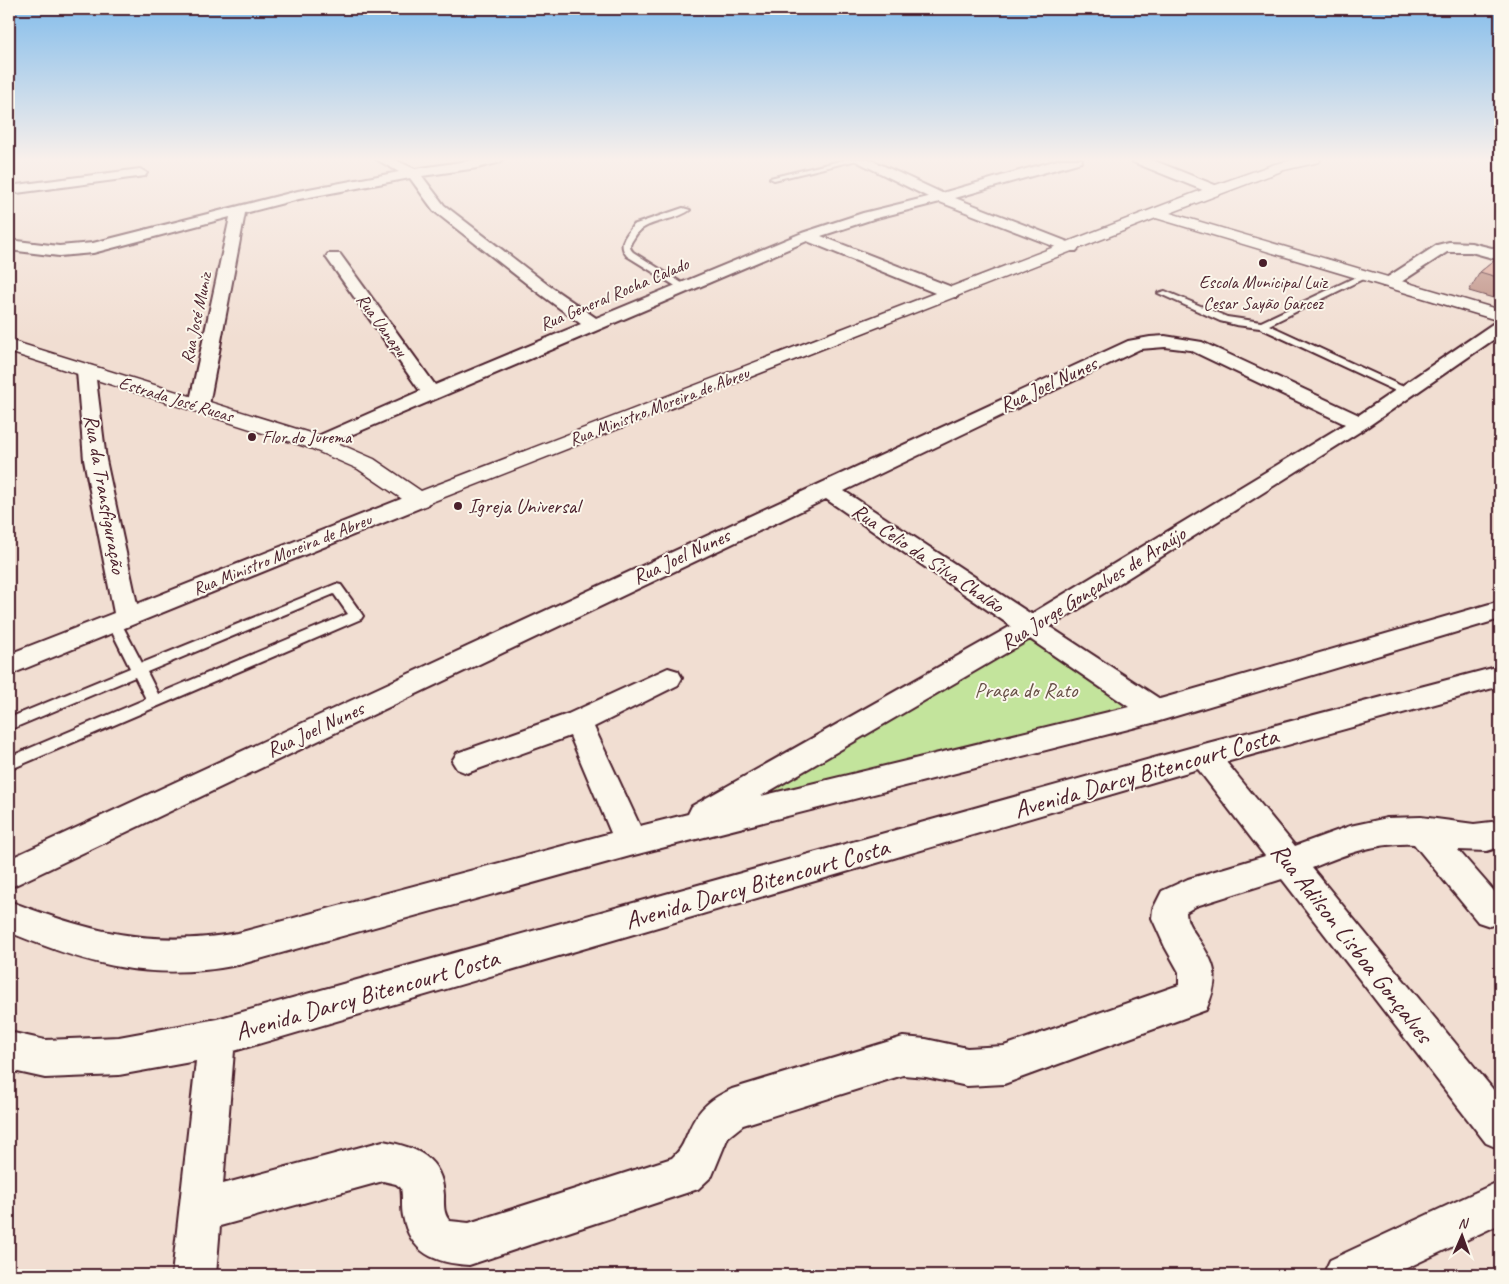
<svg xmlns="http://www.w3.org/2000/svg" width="1509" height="1284" viewBox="0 0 1509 1284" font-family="Caveat,sans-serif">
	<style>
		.green { fill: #c3e49c; stroke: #868264 }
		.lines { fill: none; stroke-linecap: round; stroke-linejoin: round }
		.lane-casing { stroke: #4a1f2b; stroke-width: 4 }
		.street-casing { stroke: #4a1f2b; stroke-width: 4 }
		.secondary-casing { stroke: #4a1f2b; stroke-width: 3 }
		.lane { fill: #fbf7ec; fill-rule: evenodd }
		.street { fill: #fbf7ec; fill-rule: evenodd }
		.secondary { fill: #fbf7ec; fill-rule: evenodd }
		.wall { fill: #bb8b7f; stroke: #4a1f2b }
		.building { fill: #daa294; stroke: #4a1f2b }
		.poi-dot { fill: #4a1f2b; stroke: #fbf7ec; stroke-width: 2 }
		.labels { text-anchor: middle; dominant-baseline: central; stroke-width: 4; stroke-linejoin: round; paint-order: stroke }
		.far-poi-label { font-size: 18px; fill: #4a1f2b; stroke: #fbf7ec }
		.far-street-label { font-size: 18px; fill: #4a1f2b; stroke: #fbf7ec }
		.street-label { font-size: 21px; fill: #4a1f2b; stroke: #fbf7ec }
		.poi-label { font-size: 21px; fill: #4a1f2b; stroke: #fbf7ec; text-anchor: start }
		.park-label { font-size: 21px; fill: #685047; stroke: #fbf7ec }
		.near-street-label { font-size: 25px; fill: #4a1f2b; stroke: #fbf7ec }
	</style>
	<rect width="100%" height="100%" fill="#f1ded2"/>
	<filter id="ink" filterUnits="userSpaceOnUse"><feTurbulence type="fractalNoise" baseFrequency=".02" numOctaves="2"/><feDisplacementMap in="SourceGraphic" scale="10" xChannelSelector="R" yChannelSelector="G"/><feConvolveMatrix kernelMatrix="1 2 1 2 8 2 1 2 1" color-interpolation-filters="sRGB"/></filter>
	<g filter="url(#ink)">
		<path class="green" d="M1028,635l118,73 -442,112z"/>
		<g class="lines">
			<defs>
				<path id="lane" d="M848,159h13l-87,21 -4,-2z
					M683,208l7,2c-17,13 -45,8 -56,28 -4,6 -6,9 -1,14l52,33 1,2 -4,3 -55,-34c-10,-13 -1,-19 6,-31z
					M1362,274l7,2 -100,49 141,65v4h-8l-142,-66 -24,-3 -16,-4 -62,-28 7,-2 62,26 34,5z
					M336,584l5,1 20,28 2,3 -2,3 -352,151v-13l137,-58 -11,-22 -126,53v-12l121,-50 -23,-46 2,-3h10l23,44zM334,594l14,20 -190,80 -11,-22z"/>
				<path id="street" d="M376,159h17l22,10 65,-10h22l-1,3 -24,6 -55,8 22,29 104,80 48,33 206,-85 61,-20 65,-16 -76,-38h17l73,34 119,-34h21l-1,3 -126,36 121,47 3,3 -3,3h-10l-126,-49 -67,17 -52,17 136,53 2,4 -2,4h-12l-138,-56 -489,208 -7,-2 -3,-4 3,-4 109,-48 -94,-134 2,-3h12l95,131 146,-61 -45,-33 -102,-80 -24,-33 -111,21 -54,14 -36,192 -3,4 -7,2 -7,-2 -3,-4 41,-188 -137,36 -34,3 -50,-6v-10l50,6 34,-3 205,-52 101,-19z
					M1132,159h18l70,28 2,3 -2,3h-10l-77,-31z
					M140,169l7,4 -2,3 -136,18v-8z
					M1449,242l22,1 29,7v10l-29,-8h-24l-52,34h-12l-2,-3 2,-3 54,-35z
					M1500,322v13l-133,92 -317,200 110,72 340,-98v18l-344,103 -526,134 -392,109c-87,17 -149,0 -229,-33v-31c82,31 140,47 229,32l373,-100 -41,-97 -103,37 -10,-4 -5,-8 5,-8 111,-39 100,-46 10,3 4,7 -4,7 -84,42 46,99 48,-12 4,-8 319,-180 -185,-127 -817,389v-29l1119,-518 22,-4 15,-1 37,6 157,73 135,-92zM1165,347l25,3 155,74 -314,190 -187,-123 296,-142zM1030,639l99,68 -368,89z
					M86,365l7,2 2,4 11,89 31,144 274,-109 8,-2 8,2 3,5 -3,5 -418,170v-21l105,-41 -30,-153 -7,-89 2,-4z
					M1500,666v20l-274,76 69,84 55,-20 37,-8 34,-1 53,7 26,-3v26l-13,4 -29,-1 42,48v24l-10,4 -12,-4 -64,-78c-36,-2 -69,10 -102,24l188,230v51l-14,-6 -204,-264 -86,27 -10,6c0,10 6,17 11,25 20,30 23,40 9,73l-202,74 -37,2 -41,-9 -23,-2 -160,50 -15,12 -16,39 -14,13 -229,76c-34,-2 -59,-12 -66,-49 -2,-9 0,-19 -2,-28l-5,-4 -13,-3 -163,45 -4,49h-44l24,-214 -77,14 -74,3 -36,-8v-38l36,8 74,-3 98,-18 987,-275zM1198,769l67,87 -77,23 -26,12 -9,18 -1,9 13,29 14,25v13l-175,61 -37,2 -41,-9 -23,-2 -171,52c-20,9 -33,19 -42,39 -6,13 -7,20 -18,30l-203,65 -19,-2c-7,-7 -6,-16 -6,-26 -2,-38 -28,-48 -61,-54l-160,43 11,-133z
					M1500,1181v43l-108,51h-69l7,-15z"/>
				<path id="secondary" d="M1296,159h25l-2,3 -35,8 -114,43 330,97v11l-344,-103 -737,289 -8,-2 -53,-36 -48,-21 -301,-96v-12l317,98 48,21 47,32 789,-304 65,-23z"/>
			</defs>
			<use href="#lane" class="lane-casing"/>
			<use href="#street" class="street-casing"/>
			<use href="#secondary" class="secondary-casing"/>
			<use href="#lane" class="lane"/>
			<use href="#street" class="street"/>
			<use href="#secondary" class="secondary"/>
		</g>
		<path class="wall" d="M1500,256v44l-31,-9 11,-19z"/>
		<path class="building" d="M1500,256v22l-20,-6z"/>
	</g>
	<linearGradient id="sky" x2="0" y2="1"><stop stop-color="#84bdeb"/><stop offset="0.47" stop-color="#f9f0eb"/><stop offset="1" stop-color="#f9f0eb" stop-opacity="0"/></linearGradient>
	<rect width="1509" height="339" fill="url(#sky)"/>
	<g class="poi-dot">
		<circle cx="1263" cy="263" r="5"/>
		<circle cx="252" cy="437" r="5"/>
		<circle cx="458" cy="506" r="5"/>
	</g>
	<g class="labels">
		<g class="far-poi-label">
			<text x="1263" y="282">Escola Municipal Luiz<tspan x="1263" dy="21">Cesar Sayão Garcez</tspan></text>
			<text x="262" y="437" text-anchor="start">Flor do Jurema</text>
		</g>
		<g class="far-street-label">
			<text transform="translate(614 294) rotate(-23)">Rua General Rocha Calado</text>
			<text transform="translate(196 318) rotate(-78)">Rua José Muniz</text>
			<text transform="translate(382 325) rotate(54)">Rua Uanapu</text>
			<text transform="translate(176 399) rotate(17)">Estrada José Rucas</text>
			<text transform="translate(659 406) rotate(-21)">Rua Ministro Moreira de Abreu</text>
			<text transform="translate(282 554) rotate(-22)">Rua Ministro Moreira de Abreu</text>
		</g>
		<g class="street-label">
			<text transform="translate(1048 384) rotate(-25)">Rua Joel Nunes</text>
			<text transform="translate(105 494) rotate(80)">Rua da Transfiguração</text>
			<text transform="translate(681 556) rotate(-25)">Rua Joel Nunes</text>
			<text transform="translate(928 558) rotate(34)">Rua Celio da Silva Chalão</text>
			<text transform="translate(1093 588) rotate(-32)">Rua Jorge Gonçalves de Araújo</text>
			<text transform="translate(315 729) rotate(-25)">Rua Joel Nunes</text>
		</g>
		<g class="poi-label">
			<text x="468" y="506">Igreja Universal</text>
		</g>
		<g class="park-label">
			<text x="1026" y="690">Praça do Rato</text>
		</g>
		<g class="near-street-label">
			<text transform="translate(1146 773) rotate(-16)">Avenida Darcy Bitencourt Costa</text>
			<text transform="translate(757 884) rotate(-16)">Avenida Darcy Bitencourt Costa</text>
			<text transform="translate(1352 943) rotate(52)">Rua Adilson Lisboa Gonçalves</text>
			<text transform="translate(367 995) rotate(-16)">Avenida Darcy Bitencourt Costa</text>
		</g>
	</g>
	<rect width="1509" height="1284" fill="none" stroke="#fbf7ec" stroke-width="30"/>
	<rect x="15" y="15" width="1479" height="1254" fill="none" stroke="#4a1f2b" stroke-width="2" filter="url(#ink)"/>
	<g transform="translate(1462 1236) rotate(2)" stroke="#fbf7ec" stroke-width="4" paint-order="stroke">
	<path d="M0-4L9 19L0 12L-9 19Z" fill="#4a1f2b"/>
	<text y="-8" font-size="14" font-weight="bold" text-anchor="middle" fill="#4a1f2b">N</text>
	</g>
</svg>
